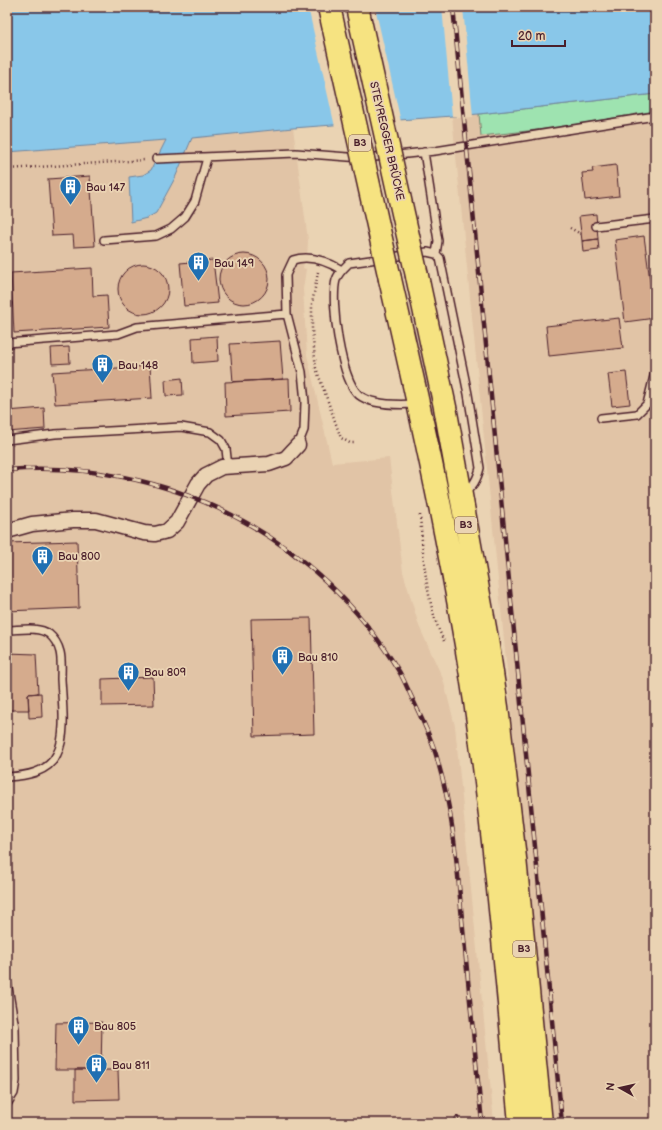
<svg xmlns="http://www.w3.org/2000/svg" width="662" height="1130" viewBox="0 0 662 1130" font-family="'Balsamiq Sans',sans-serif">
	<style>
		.built { fill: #e1c4a6 }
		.green { fill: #9ee3b0; stroke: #74816e }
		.water { fill: #89c7e9; stroke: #70849d }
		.pier { fill: #ead3b3 }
		.building { fill: #d5ab8d; stroke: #4a1f2b }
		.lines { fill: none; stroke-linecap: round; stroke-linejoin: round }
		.service-casing { stroke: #4a1f2b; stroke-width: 10 }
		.minor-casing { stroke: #4a1f2b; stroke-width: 17 }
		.primary-casing { stroke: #4a1f2b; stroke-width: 25 }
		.path { stroke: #4a1f2b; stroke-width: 2.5; stroke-dasharray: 1 3; stroke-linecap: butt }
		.service { stroke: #ead3b3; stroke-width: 7 }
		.minor { stroke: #ead3b3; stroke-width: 14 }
		.primary { stroke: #f6e381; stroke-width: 22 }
		.rail-casing { stroke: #4a1f2b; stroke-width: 4.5 }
		.rail { stroke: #ead3b3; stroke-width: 3; stroke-dasharray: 9; stroke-linecap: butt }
		.primary-bridge-casing { stroke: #4a1f2b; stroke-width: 25; stroke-linecap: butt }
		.primary-bridge { stroke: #f6e381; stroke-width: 22 }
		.labels { text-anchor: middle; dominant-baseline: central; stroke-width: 3.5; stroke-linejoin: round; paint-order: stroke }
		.shield { fill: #ead3b3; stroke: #7a5554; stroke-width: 1 }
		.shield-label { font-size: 10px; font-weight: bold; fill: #4a1f2b }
		.street-label { font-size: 11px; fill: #4a1f2b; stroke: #ead3b3 }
		.poi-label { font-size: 11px; fill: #4a1f2b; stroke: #ead3b3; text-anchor: start }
	</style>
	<rect width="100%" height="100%" fill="#ead3b3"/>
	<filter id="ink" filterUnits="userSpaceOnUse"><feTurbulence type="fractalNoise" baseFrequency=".025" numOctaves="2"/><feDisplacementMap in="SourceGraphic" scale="8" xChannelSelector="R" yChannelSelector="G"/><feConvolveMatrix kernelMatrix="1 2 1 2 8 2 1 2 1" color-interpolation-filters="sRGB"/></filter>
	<g filter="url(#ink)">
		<path class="built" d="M655,111v1012h-103l-100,-1007 27,-2 3,22 73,-8z
			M293,128l15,112 -1,21h-3l-1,7 3,1 -3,20 4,66 25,108 57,-5 14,114 16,54 24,53 12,47 39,397h-487v-971l159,-12z"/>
		<path class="green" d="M655,94v17l-100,17 -74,8 -2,-22z"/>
		<path class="water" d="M7,7h648v87l-176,20 -186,14 -101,10 -17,40 -19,35 -9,5 -16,4 -2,-45 14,-2 8,-5 15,-30 -159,12z"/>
		<path class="pier" d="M308,7h67l26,115 -66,5z
			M442,7h21l10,110 -16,1v-2h-5z"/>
		<path class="building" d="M616,165l3,31 -34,4 -3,-27 11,-1 -1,-4z
			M90,176l5,70 -21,1 -1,-12 -21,1 -4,-57z
			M596,214l2,25 -16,2 -3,-25z
			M644,236l11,82 -30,4 -10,-82z
			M598,239l1,11 -16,2 -1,-11z
			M219 279a25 25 0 1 1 50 0a25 25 0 1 1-50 0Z
			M213,260l5,43 -34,3 -4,-43z
			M118 289a25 25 0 1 1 50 0a25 25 0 1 1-50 0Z
			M92,268l1,28 14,-1 2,32 -95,6 -3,-60z
			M7,294l4,13 -4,14z
			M619,318l4,30 -74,8 -3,-30z
			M217,336l1,25 -25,2 -1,-25z
			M280,341l3,38 -50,3 -3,-38z
			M69,347l1,16 -18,1 -1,-16z
			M150,366l2,32 -97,6 -3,-32z
			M626,372l4,32 -18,2 -4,-32z
			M182,378l1,17 -17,1 -1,-16z
			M289,379l1,33 -64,4 -1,-34z
			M44,408l1,21 -38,3v-21z
			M77,541l2,67 -72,3v-68z
			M311,618l3,116 -60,2 -3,-117z
			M7,653l29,1 2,39 -10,1 1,16h-22z
			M153,677l1,28 -52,1v-27z
			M41,693l1,24 -13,1 -1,-24z
			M102,1022l-1,48h-46l1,-47z
			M75,1070h43l1,29 -44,1z"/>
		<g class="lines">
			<defs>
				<path id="service" d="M424,152l14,89 -2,13
					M156,159l140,-6 65,5 27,-2 47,-5 220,-35
					M596,226l59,-7
					M104,240l52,-4 15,-7 14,-12 10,-16 12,-43
					M287,314l15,58 3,30 -1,28 -6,15
					M7,343l111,-9 19,-7 150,-13 -1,-39 7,-15c17,-6 34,1 49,10
					M416,404c-16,1 -43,2 -57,-9 -18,-14 -29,-93 -23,-115 2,-7 8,-12 13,-17l78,-11 9,2 4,4 28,136 12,74c-3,12 -7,19 -17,25
					M601,418l36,-4 10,-10 8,-32
					M7,440l48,-6 126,-7 29,5 11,8 5,9 2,18
					M7,630c13,0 31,-4 42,4 6,5 9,10 11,18 2,8 1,19 1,27 1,22 6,56 -4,75 -9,19 -32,22 -50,23
					M7,967v14l8,47 1,53 -2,12 -7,11"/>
				<path id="minor" d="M7,531l25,-7 41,-4h23l48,13 11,1 12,-3 10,-9 21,-38 8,-9 16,-8 47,-3 17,-6 12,-13"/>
				<path id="primary" d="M417,276l28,131 42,232 10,68 18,151 26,265
					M390,279c28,122 55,243 76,366 27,158 39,319 54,478"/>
			</defs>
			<use href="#service" class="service-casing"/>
			<use href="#minor" class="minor-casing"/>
			<use href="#primary" class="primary-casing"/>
			<path class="path" d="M7,169l138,-9
				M570,228l11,6
				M318,272l-6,32v26l4,38 25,70 9,5h6
				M420,515c3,40 6,91 24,126"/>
			<use href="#service" class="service"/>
			<use href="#minor" class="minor"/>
			<use href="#primary" class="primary"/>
			<defs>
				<path id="rail" d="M453,7l109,1116
					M7,470c160,-12 310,65 393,203 5,9 9,19 14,29 9,20 19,39 24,60 6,21 11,43 14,64 5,31 7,62 10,93 7,68 13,136 20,204
					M456,1123l1,-5"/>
			</defs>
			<use href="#rail" class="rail-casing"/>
			<use href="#rail" class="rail"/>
			<defs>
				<path id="primary-bridge" d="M329,7l61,272
					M357,7l60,269"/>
			</defs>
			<use href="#primary-bridge" class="primary-bridge-casing"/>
			<use href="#primary-bridge" class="primary-bridge"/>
		</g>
	</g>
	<defs>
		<symbol id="building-pin" viewBox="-11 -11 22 30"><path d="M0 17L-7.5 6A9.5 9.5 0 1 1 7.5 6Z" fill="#1f6fb2" stroke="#ead3b3"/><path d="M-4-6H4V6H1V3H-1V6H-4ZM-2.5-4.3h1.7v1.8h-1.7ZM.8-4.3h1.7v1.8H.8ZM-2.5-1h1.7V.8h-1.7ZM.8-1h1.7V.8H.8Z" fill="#fff"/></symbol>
	</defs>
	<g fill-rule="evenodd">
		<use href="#building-pin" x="58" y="174" width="25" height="34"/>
		<use href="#building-pin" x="186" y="250" width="25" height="34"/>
		<use href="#building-pin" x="90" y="352" width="25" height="34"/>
		<use href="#building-pin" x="30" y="544" width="25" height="34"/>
		<use href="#building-pin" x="270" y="644" width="25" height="34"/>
		<use href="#building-pin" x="116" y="660" width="25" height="34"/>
		<use href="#building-pin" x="66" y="1014" width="25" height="34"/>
		<use href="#building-pin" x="84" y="1052" width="25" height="34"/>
	</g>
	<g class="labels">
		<g class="shield">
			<rect x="349" y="135" width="22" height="16" rx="3"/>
			<rect x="455" y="517" width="22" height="16" rx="3"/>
			<rect x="513" y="941" width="22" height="16" rx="3"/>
		</g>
		<g class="shield-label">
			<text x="360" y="143">B3</text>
			<text x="466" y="525">B3</text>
			<text x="524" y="949">B3</text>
		</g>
		<g class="street-label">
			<text transform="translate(387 141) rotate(77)">STEYREGGER BRÜCKE</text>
		</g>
		<g class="poi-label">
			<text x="86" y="187">Bau 147</text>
			<text x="214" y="263">Bau 149</text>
			<text x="118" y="365">Bau 148</text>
			<text x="58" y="556">Bau 800</text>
			<text x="298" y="657">Bau 810</text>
			<text x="144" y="672">Bau 809</text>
			<text x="94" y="1026">Bau 805</text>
			<text x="112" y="1065">Bau 811</text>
		</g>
	</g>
	<rect width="662" height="1130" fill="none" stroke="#ead3b3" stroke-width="24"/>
	<rect x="12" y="12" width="638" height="1106" fill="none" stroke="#4a1f2b" stroke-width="1.5" filter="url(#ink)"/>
	<g transform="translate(620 1088) rotate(278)" stroke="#ead3b3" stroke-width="3" paint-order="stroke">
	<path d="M0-3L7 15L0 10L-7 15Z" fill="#4a1f2b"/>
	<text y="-6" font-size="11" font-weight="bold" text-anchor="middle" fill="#4a1f2b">N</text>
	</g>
	<path d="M512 40v6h53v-6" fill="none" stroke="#4a1f2b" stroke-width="2"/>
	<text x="518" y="40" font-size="12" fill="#4a1f2b" stroke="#ead3b3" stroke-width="3" paint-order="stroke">20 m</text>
</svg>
